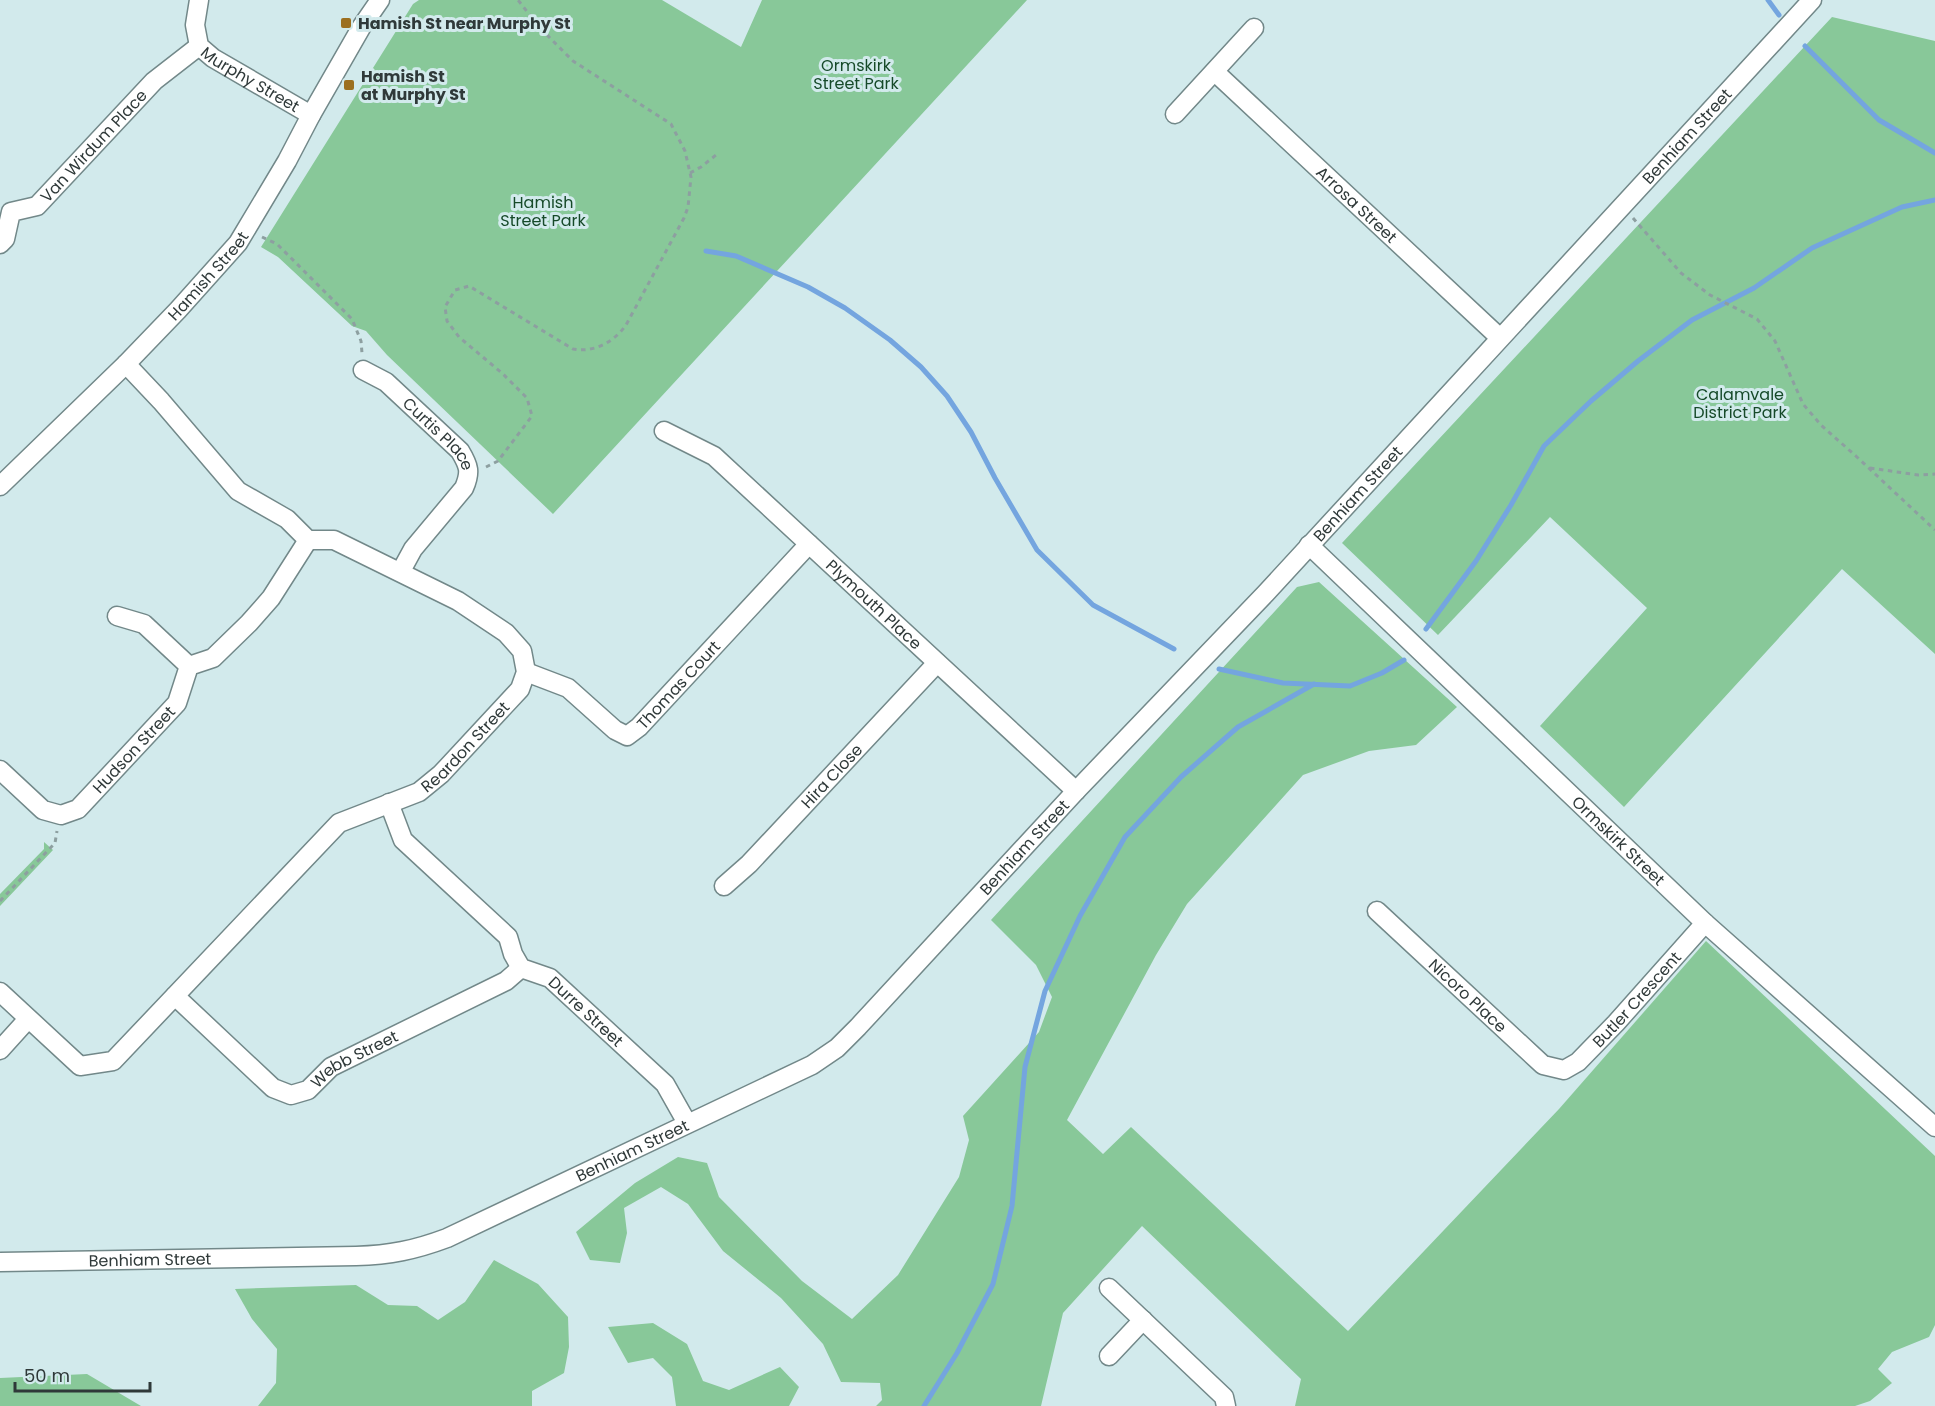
<svg xmlns="http://www.w3.org/2000/svg" width="1935" height="1406" viewBox="0 0 1935 1406" font-family="Poppins,sans-serif">
	<style>
		.green { fill: #88c899 }
		.lines { fill: none; stroke-linecap: round; stroke-linejoin: round }
		.stream { stroke: #74a5df; stroke-width: 5 }
		.street-casing { stroke: #728889; stroke-width: 21 }
		.path { stroke: #8d9fa0; stroke-width: 3; stroke-dasharray: 4.5 4.5; stroke-linecap: butt }
		.street { stroke: #fff; stroke-width: 18 }
		.poi-dot { fill: #9c6f1f; stroke: #d2eaec; stroke-width: 2 }
		.labels { text-anchor: middle; dominant-baseline: central; stroke-width: 6; stroke-linejoin: round; paint-order: stroke }
		.poi-label { font-size: 16px; font-weight: bold; fill: #2f3939; stroke: #d2eaec; text-anchor: start }
		.park-label { font-size: 16px; fill: #164a29; stroke: #d2eaec }
		.street-label { font-size: 16px; fill: #2f3939; stroke: #d2eaec }
	</style>
	<rect width="100%" height="100%" fill="#d2eaec"/>
	<path class="green" d="M419,0h243l79,47 21,-47h265l-474,514 -166,-159 -21,-24 -14,-5 -74,-69 -17,-10 152,-243z
		M1832,17l103,24v613l-93,-85 -218,238 -84,-81 107,-118 -97,-91 -112,118 -96,-92z
		M1319,582l138,125 -41,38 -47,6 -66,24 -116,129 -31,51 -89,165 36,34 28,-27 217,204 211,-222 147,-168 229,215v169l-6,12 -37,15 -14,17 14,14 -22,18 -15,5h-560l6,-27 -159,-153 -79,87 -22,93h-165l6,-6 -2,-17 -39,-1 -18,-38 -42,-46 -58,-47 -35,-47 -27,-17 -37,21 3,25 -7,30 -30,-3 -14,-28 59,-49 43,-26 29,6 12,34 83,84 50,38 46,-44 61,-98 10,-37 -6,-24 76,-84 13,-35 -16,-32 -45,-45 306,-333z
		M44,842l9,8 -53,56v-12l44,-45z
		M494,1260l44,24 30,33 1,30 -5,26 -32,18v15h-274l18,-23 1,-34 -25,-30 -17,-30 121,-4 32,20 29,1 21,14 27,-18z
		M653,1323l34,21 16,37 26,9 51,-23 19,20 -10,19h-113l-4,-29 -19,-19 -25,5 -20,-36z
		M87,1374l54,32h-141v-28z"/>
	<g class="lines">
		<path class="stream" d="M1768,0l11,15
			M1805,46l74,74 56,33
			M706,251l30,5 72,31 37,21 45,32 31,27 26,29 24,36 24,46 42,72 56,55 81,44
			M1426,629l50,-68 35,-56 33,-59 47,-45 47,-40 54,-41 62,-32 58,-40 90,-41 33,-7
			M1219,669l64,14 67,3 32,-13 22,-13
			M924,1406l33,-53 36,-69 19,-78 13,-139 20,-76 35,-75 45,-79 56,-60 57,-50 76,-43"/>
		<defs>
			<g id="street">
				<path id="s1" d="M199,0l-4,25 4,21 14,12 98,57"/>
				<path id="s2" d="M1215,72l284,265"/>
				<path d="M1175,114l79,-86"/>
				<path id="s3" d="M0,244l5,-5 6,-27 26,-6 117,-125 45,-35"/>
				<path id="s4" d="M363,370l23,12 74,69c9,15 11,21 4,37l-51,61 -12,22"/>
				<path id="s5" d="M664,431l50,25 362,335"/>
				<path id="s6" d="M0,486l126,-122 52,-54 60,-67 49,-82 24,-46 51,-89 18,-26"/>
				<path id="s7" d="M1309,545l396,378 230,204"/>
				<path d="M117,616l27,8 45,42"/>
				<path id="s8" d="M526,672l42,16 47,42 12,6 12,-9 170,-183"/>
				<path id="s9" d="M0,770l43,40 18,5 17,-6 99,-106 12,-37 24,-8 36,-35 22,-25 37,-58"/>
				<path id="s10" d="M389,803l14,37 105,97 5,17 8,14 29,10 115,106 22,39"/>
				<path id="s11" d="M724,886l25,-22 188,-201"/>
				<path id="s12" d="M1377,911l166,154 21,5 14,-8 38,-39 89,-100"/>
				<path id="s13" d="M0,992l80,74 33,-5 226,-238 80,-31 22,-18 79,-85 6,-17 -4,-21 -16,-18 -48,-32 -124,-61h-26l-21,-21 -49,-28 -77,-90 -35,-37"/>
				<path id="s14" d="M175,996l98,92 18,7 17,-5 23,-23 175,-86 15,-13"/>
				<path d="M0,1050l28,-31"/>
				<path id="s15" d="M0,1262l356,-6c34,-1 59,-6 91,-18l365,-173 25,-17 21,-21 218,-236 190,-198 546,-593"/>
				<path d="M1109,1288l115,109 2,9"/>
				<path d="M1109,1356l34,-36"/>
			</g>
		</defs>
		<use href="#street" class="street-casing"/>
		<path class="path" d="M690,173l11,-6 15,-12
			M1633,218l48,55 29,22 47,24 18,22 28,63 18,21 37,33 77,72
			M262,237l15,7 75,75 9,22 1,12
			M486,467l12,-6 34,-45 -5,-18 -24,-24 -44,-37 -12,-16 -2,-14 10,-17 14,-4 104,63c21,4 41,-7 53,-24l58,-107 4,-11 3,-30 -6,-26 -14,-27 -98,-63 -33,-33 -22,-28
			M1870,468l48,7 17,-1
			M0,901l55,-58 2,-12"/>
		<use href="#street" class="street"/>
	</g>
	<g class="poi-dot">
		<rect x="340" y="17" width="12" height="12" rx="3"/>
		<rect x="343" y="79" width="12" height="12" rx="3"/>
	</g>
	<g class="labels">
		<g class="poi-label">
			<text x="358" y="23">Hamish St near Murphy St</text>
			<text x="361" y="76">Hamish St<tspan x="361" dy="18">at Murphy St</tspan></text>
		</g>
		<g class="park-label">
			<text x="856" y="65">Ormskirk<tspan x="856" dy="18">Street Park</tspan></text>
			<text x="543" y="202">Hamish<tspan x="543" dy="18">Street Park</tspan></text>
			<text x="1740" y="394">Calamvale<tspan x="1740" dy="18">District Park</tspan></text>
		</g>
		<g class="street-label">
			<text stroke="none"><textPath href="#s1" startOffset="108">Murphy Street</textPath></text>
			<text stroke="none"><textPath href="#s15" startOffset="2130">Benhiam Street</textPath></text>
			<text stroke="none"><textPath href="#s3" startOffset="144">Van Wirdum Place</textPath></text>
			<text stroke="none"><textPath href="#s2" startOffset="194">Arrosa Street</textPath></text>
			<text stroke="none"><textPath href="#s6" startOffset="296">Hamish Street</textPath></text>
			<text stroke="none"><textPath href="#s4" startOffset="100">Curtis Place</textPath></text>
			<text stroke="none"><textPath href="#s15" startOffset="1644">Benhiam Street</textPath></text>
			<text stroke="none"><textPath href="#s5" startOffset="274">Plymouth Place</textPath></text>
			<text stroke="none"><textPath href="#s8" startOffset="194">Thomas Court</textPath></text>
			<text stroke="none"><textPath href="#s13" startOffset="621">Reardon Street</textPath></text>
			<text stroke="none"><textPath href="#s9" startOffset="177">Hudson Street</textPath></text>
			<text stroke="none"><textPath href="#s11" startOffset="154">Hira Close</textPath></text>
			<text stroke="none"><textPath href="#s7" startOffset="428">Ormskirk Street</textPath></text>
			<text stroke="none"><textPath href="#s15" startOffset="1158">Benhiam Street</textPath></text>
			<text stroke="none"><textPath href="#s12" startOffset="124">Nicoro Place</textPath></text>
			<text stroke="none"><textPath href="#s12" startOffset="350">Butler Crescent</textPath></text>
			<text stroke="none"><textPath href="#s10" startOffset="296">Durre Street</textPath></text>
			<text stroke="none"><textPath href="#s14" startOffset="228">Webb Street</textPath></text>
			<text stroke="none"><textPath href="#s15" startOffset="654">Benhiam Street</textPath></text>
			<text stroke="none"><textPath href="#s15" startOffset="150">Benhiam Street</textPath></text>
		</g>
	</g>
	<path d="M15 1382v9h135v-9" fill="none" stroke="#2f3939" stroke-width="3"/>
	<text x="24" y="1382" font-size="18" fill="#2f3939" stroke="#d2eaec" stroke-width="4.5" paint-order="stroke">50 m</text>
</svg>
